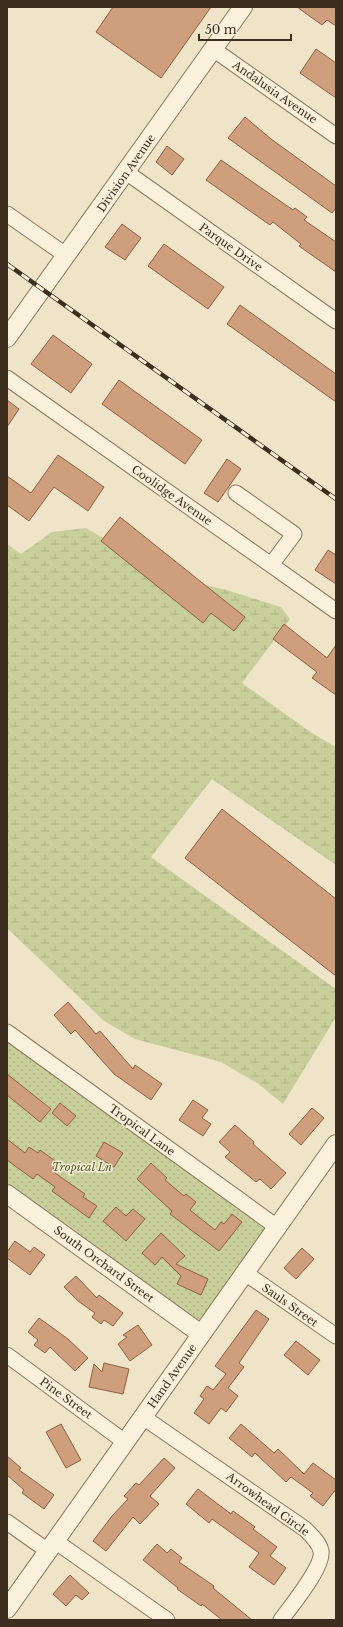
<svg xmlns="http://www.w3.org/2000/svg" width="343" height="1627" viewBox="0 0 343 1627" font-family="'Libre Baskerville',serif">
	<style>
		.grass { fill: url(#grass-dots) }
		.wetland { fill: url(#wetland-marsh) }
		.building { fill: #cf9f7d; stroke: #8d5f41 }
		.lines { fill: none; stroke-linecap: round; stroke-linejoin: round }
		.minor-casing { stroke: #8d765c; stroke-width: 17 }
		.tertiary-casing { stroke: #8d765c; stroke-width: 20 }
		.minor { stroke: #faf1dc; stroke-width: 15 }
		.tertiary { stroke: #faf1dc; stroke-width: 18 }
		.rail-casing { stroke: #3d2e20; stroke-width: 4.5 }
		.rail { stroke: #f7eed8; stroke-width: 3; stroke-dasharray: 9; stroke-linecap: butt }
		.labels { text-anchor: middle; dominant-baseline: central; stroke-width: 3; stroke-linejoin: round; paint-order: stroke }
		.street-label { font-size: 11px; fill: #3d2e20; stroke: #f7eed8 }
		.park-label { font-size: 11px; font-style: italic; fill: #4d5a26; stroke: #f7eed8 }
	</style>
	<defs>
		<pattern id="grass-dots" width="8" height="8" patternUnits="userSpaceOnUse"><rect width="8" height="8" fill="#c9cf9b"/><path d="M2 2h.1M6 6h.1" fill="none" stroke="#aeb285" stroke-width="1.8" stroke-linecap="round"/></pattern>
		<pattern id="wetland-marsh" width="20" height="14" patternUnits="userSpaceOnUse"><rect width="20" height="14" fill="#c9cf9b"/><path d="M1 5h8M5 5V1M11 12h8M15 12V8" fill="none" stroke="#aeb285"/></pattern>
	</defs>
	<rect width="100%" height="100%" fill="#f0e4c8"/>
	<path class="grass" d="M7,1040l260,189 -68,96 -192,-139z"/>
	<path class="wetland" d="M86,528l30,18 36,27 75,17 54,17 9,12 -48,64 70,50 24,14v118l-124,-86 -61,78 185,132v28l-53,87 -26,-21 -36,-21 -86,-23 -31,-18 -97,-93v-384l14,10 31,-22z"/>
	<path class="building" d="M113,7h98l-50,71 -65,-46z
		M297,7h39v19l-9,-6 -5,5z
		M316,49l20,14v35l-36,-25z
		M245,117l26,22 65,47v22l-4,5 -104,-75z
		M167,146l17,13 -12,16 -16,-13z
		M221,160l72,50 2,-2 12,9 -3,3 32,22v30l-37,-26 2,-2 -28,-22 -3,3 -64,-45z
		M122,224l19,14 -16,22 -20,-13z
		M164,244l60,43 -16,22 -60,-43z
		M240,305l96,69v28l-109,-78z
		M53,335l39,29 -21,29 -40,-29z
		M119,380l83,60 -17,24 -83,-60z
		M7,400l12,9 -12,18z
		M58,455l46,32 -16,24 -34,-24 -25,34 -22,-16v-29l24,17z
		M227,459l14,10 -23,33 -14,-9z
		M120,517l125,100 -11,14 -23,-18 -8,10 -102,-82z
		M328,550l8,5v29l-21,-14z
		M284,624l43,34 9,-13v50l-24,-17 5,-6 -44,-33z
		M222,809l114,90v77l-151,-118z
		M68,1002l28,32 4,-3 33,38 2,-4 27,19 -11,16 -37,-26 -39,-44 -4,4 -17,-19z
		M7,1074l44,35 -11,13 -33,-27z
		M193,1100l15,10 -6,8 9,6 -8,12 -24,-16z
		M60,1103l16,13 -9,10 -15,-13z
		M312,1108l12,10 -23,27 -12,-11z
		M235,1125l19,17 -1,2 33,29 -15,16 -11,-10 -4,3 -31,-25 5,-5 -11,-10z
		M7,1139l18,14 4,-6 9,6 2,-3 18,13 -6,8 33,23 -2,3 14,9 -8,12 -37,-27 3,-4 -18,-13 -4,5 -26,-19z
		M104,1142l19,11 -9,14 -18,-11z
		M151,1163l16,15 -2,2 19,16 2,-2 10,8 -6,8 25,20 6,-8 3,2 8,-10 10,8 -23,29 -49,-37 2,-3 -35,-32z
		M116,1207l10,9 7,-7 12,10 -19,22 -23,-20z
		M161,1233l24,23 -9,8 32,15 -7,16 -24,-11 4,-8 -19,-19 -7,8 -13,-12z
		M15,1241l15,11 4,-5 11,8 -15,20 -23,-17v-6z
		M302,1248l12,11 -18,20 -12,-11z
		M76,1276l21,22 2,-3 24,18 -10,13 -9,-6 -3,4 -9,-7 3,-4 -17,-12 -14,-14z
		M256,1310l13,9 -30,44 5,4 -16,21 10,8 -12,16 -5,-4 -12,16 -15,-11 10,-14 -4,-3 7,-10 6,4 13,-16 -11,-8z
		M39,1318l29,21 20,19 -13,13 -25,-24 -5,6 -11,-8 4,-5 -10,-8z
		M138,1325l14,20 -22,16 -12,-17 9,-7 -4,-2z
		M296,1341l24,19 -12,15 -24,-20z
		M104,1363l25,6 -6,25 -34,-7 5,-23 8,8z
		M61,1424l20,36 -15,8 -20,-36z
		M241,1424l33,29 4,-4 26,25 9,-11 23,17v9l-13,17 -13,-10 3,-3 -22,-16 -5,5 -31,-29 -3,4 -23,-19z
		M7,1456l14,12 -2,2 35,25 -10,14 -22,-16 2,-3 -17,-15z
		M164,1458l11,10 -25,28 9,8 -19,20 -7,-7 -27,34 -13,-10 19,-25 16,-17 -4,-3 12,-13 3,2z
		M198,1489l33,25 2,-3 22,16 -2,2 24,18 -7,9 16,12 -12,17 -25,-18 10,-14 -47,-34 -3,4 -23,-19z
		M157,1544l10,9 4,-4 11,9 -3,4 35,24 -1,2 39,32h-30l-20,-16 -1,2 -24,-17 1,-1 -35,-28z
		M70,1575l19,18 -7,7 -6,-5 -10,11 -13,-12z"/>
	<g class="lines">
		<defs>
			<path id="minor" d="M213,49l123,87
				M126,172l210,149
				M7,214l60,42
				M7,378l329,233
				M236,493l58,41 -23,31
				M7,1032l270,195
				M245,1273l91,63
				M7,1355l118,87
				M143,1417l162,112c6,6 14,13 16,22 3,16 -31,56 -40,69
				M7,1522l41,29
				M55,1541l112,79"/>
			<path id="tertiary" d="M7,338l236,-331
				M7,1194l194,140
				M7,1609l329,-465"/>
		</defs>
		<use href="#minor" class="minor-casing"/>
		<use href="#tertiary" class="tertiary-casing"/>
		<use href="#minor" class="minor"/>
		<use href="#tertiary" class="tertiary"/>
		<defs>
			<path id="rail" d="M7,264l329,235"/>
		</defs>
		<use href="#rail" class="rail-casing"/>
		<use href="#rail" class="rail"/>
	</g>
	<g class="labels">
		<g class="street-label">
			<text transform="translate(275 92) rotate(35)">Andalusia Avenue</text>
			<text transform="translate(126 173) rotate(-55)">Division Avenue</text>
			<text transform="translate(231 247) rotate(35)">Parque Drive</text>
			<text transform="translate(172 495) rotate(35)">Coolidge Avenue</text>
			<text transform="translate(142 1130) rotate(36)">Tropical Lane</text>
			<text transform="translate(104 1264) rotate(36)">South Orchard Street</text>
			<text transform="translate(290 1305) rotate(35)">Sauls Street</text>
			<text transform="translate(172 1376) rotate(-55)">Hand Avenue</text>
			<text transform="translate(66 1398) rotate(36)">Pine Street</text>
			<text transform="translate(268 1504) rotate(36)">Arrowhead Circle</text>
		</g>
		<g class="park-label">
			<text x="82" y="1167">Tropical Ln</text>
		</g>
	</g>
	<rect width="343" height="1627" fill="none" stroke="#3d2e20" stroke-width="16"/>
	<path d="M199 34v6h92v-6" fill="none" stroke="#3d2e20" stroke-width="2"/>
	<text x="205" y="34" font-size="12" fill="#3d2e20" stroke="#f7eed8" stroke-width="3" paint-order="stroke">50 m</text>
</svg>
